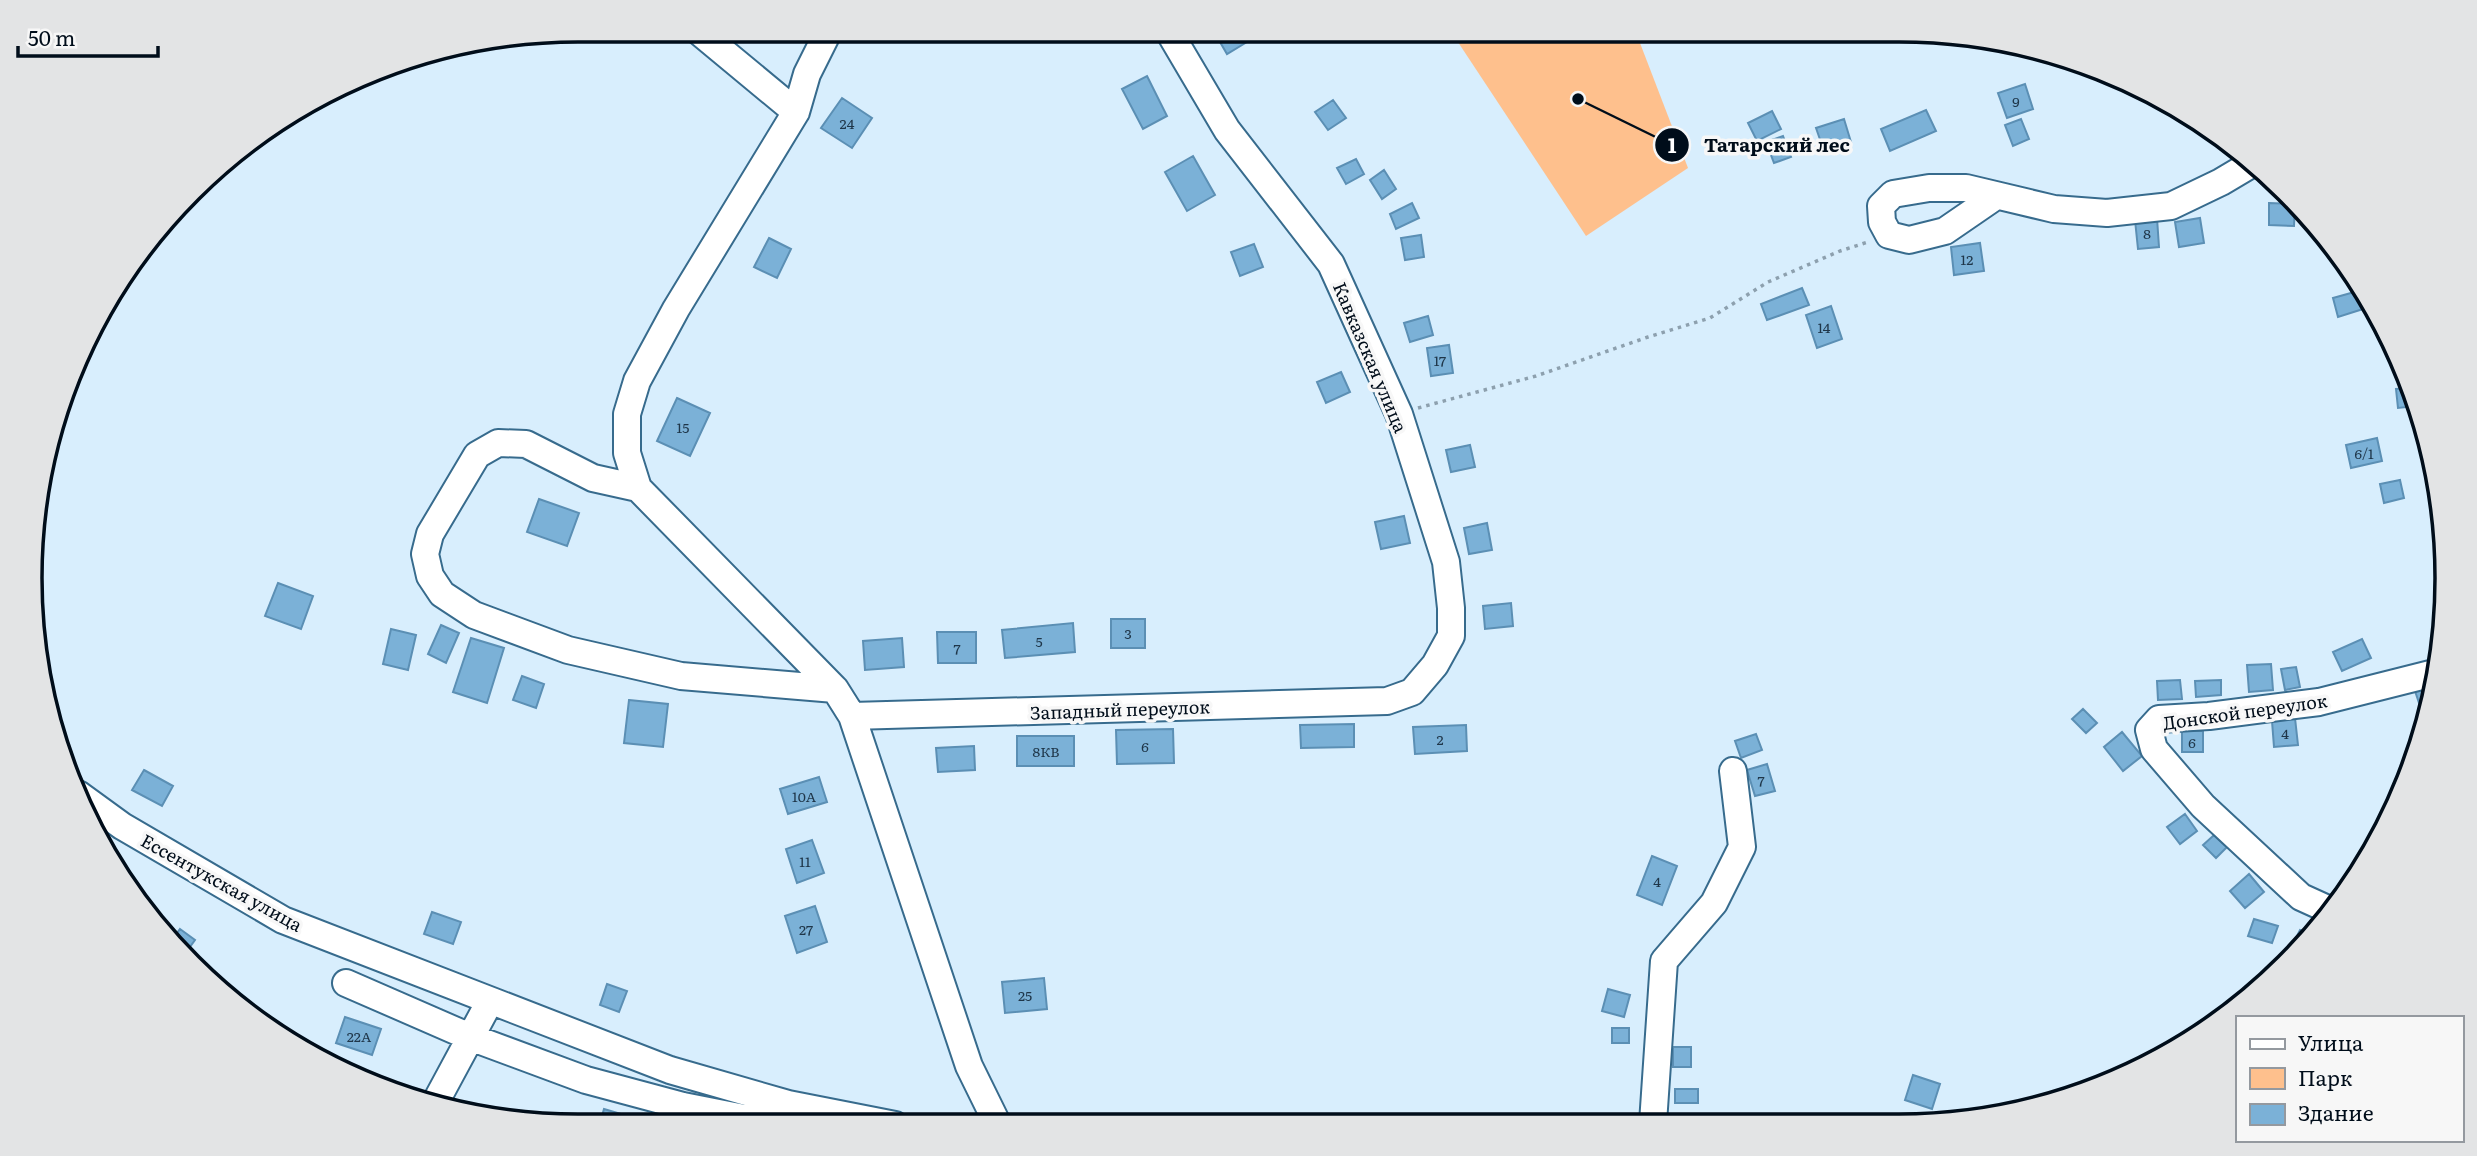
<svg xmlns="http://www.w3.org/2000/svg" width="2477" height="1156" viewBox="0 0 2477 1156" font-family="Literata,serif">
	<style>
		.green { fill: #fec08d }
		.building { fill: #7bb1d7; stroke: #5b8fb4; stroke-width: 2 }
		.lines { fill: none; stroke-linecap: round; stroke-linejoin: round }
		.minor-casing { stroke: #376b8d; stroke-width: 30 }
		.path { stroke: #8da0ae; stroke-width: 3.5; stroke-dasharray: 3.5 5; stroke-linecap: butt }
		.minor { stroke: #fff; stroke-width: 26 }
		.labels { text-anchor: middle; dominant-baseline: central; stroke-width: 7; stroke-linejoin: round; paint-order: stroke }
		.number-label { font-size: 14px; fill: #1f3649 }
		.street-label { font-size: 18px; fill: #000d1a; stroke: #f7f7f7 }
		.rim { fill: none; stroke: #000d1a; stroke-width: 3.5 }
		.leader { fill: none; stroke: #000d1a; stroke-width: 2.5 }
		.callout-dot { fill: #000d1a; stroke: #f7f7f7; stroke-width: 2.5 }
		.mark-label { font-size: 21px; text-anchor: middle; font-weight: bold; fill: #fff }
		.callout-label { font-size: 19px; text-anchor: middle; font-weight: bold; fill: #000d1a; stroke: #f7f7f7; stroke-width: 7; stroke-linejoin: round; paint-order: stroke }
	</style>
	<rect width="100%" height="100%" fill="#d8eefd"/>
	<path class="green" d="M1450,30h185l53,138 -102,68z"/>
	<path class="building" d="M1213,30h27l7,12 -20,12z
		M1147,76l20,40 -24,13 -21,-40z
		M2025,84l8,25 -26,9 -9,-25z
		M842,98l30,20 -20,30 -31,-20z
		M1333,100l13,18 -18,12 -13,-18z
		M1926,110l10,21 -46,20 -9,-22z
		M1772,111l9,18 -24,12 -9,-18z
		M1844,119l7,23 -27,9 -8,-23z
		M2021,119l8,20 -16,7 -8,-21z
		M1783,136l8,21 -17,6 -8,-21z
		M1193,156l22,39 -28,16 -22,-39z
		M1356,159l8,15 -18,10 -9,-16z
		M1384,170l12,19 -14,10 -12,-19z
		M1412,203l7,15 -23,11 -6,-15z
		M2269,203l26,1 -1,22 -25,-1z
		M2157,218l2,29 -21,2 -3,-29z
		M2200,218l4,25 -25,4 -4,-25z
		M1421,235l3,22 -19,3 -4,-22z
		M769,238l22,11 -14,29 -23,-11z
		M1980,243l4,28 -30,4 -3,-28z
		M1254,244l9,23 -23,9 -9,-24z
		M1802,288l7,17 -42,15 -6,-16z
		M2358,291l5,18 -25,8 -5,-19z
		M1831,306l11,33 -25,9 -11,-33z
		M1428,316l5,19 -23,7 -6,-19z
		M1449,345l4,28 -22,3 -4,-28z
		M1341,372l9,20 -24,11 -9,-21z
		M2411,388l6,18 -19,2 -2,-19z
		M677,398l33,15 -20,43 -33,-15z
		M2377,438l5,23 -31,7 -5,-23z
		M1470,445l5,22 -24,5 -5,-22z
		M2437,476l2,17 -7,2 -6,-15z
		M2400,480l4,18 -20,5 -4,-19z
		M539,499l40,14 -12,33 -40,-14z
		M1404,516l6,27 -29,6 -6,-27z
		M1487,523l5,27 -23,4 -5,-26z
		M278,583l35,13 -12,33 -36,-13z
		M1511,603l2,23 -28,3 -2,-23z
		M1111,619h34v29h-34z
		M1073,623l2,29 -70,6 -3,-28z
		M441,625l18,8 -13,30 -18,-9z
		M391,629l25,6 -8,35 -25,-6z
		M937,632h39v31h-38z
		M471,638l33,10 -17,55 -34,-11z
		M902,638l2,29 -39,3 -2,-29z
		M2362,639l9,19 -29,13 -9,-19z
		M2271,664l2,26 -24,2 -2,-27z
		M2296,667l4,20 -15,3 -4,-21z
		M522,676l22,8 -8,24 -23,-8z
		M2180,680l2,19 -24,1 -1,-19z
		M2221,680v15l-25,2 -1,-16z
		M2437,685l-8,24 -7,3 -7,-21z
		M629,700l39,4 -5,43 -39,-4z
		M2083,709l14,14 -11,10 -14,-14z
		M2295,718l3,27 -24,2 -2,-26z
		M1354,724v23l-53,1 -1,-23z
		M1466,725l1,26 -52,3 -2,-27z
		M1173,729l1,34 -57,1 -1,-34z
		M2182,731h21v21h-21z
		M2122,732l20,24 -19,15 -19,-24z
		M1756,734l6,16 -21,8 -6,-17z
		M1017,736h57v30h-57z
		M974,746l1,24 -37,2 -2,-24z
		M1767,764l8,27 -20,5 -8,-26z
		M144,770l29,16 -11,20 -30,-16z
		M819,777l8,25 -39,12 -8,-25z
		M2185,814l12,17 -17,13 -13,-17z
		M2214,835l13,12 -11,11 -13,-13z
		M812,840l12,33 -27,10 -11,-34z
		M1652,856l25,10 -15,39 -25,-10z
		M2249,874l15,18 -19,16 -15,-17z
		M815,906l12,36 -30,11 -12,-37z
		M432,912l29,10 -8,22 -29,-10z
		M2254,919l24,7 -6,17 -24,-7z
		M180,929l15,11 -11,15 -12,-15z
		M2300,930l11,5 -14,13 -5,-2z
		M1044,978l3,31 -42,4 -3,-31z
		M607,984l20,7 -8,21 -19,-7z
		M1608,989l22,6 -6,22 -22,-6z
		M345,1017l36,12 -9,26 -36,-12z
		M1612,1028h17v15h-17z
		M1673,1047h18v20h-18z
		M1913,1075l27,9 -8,25 -27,-9z
		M1675,1089h23v14h-23z
		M604,1109l37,11 -2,6h-40z"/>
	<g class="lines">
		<defs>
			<path id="minor" d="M697,30l99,82
				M829,30l-22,44 -11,38 -120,197 -39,72 -10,33v39l11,35 197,201 17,27 117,350 29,59
				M1996,196l-51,35 -36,9 -20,-5 -7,-13 -1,-16 12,-12 36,-6h37l88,21 53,4 64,-7 50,-24 32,-19
				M638,488l-45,-10 -67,-34 -28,-1 -21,12 -47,79 -5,20 5,22 12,18 32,21 94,35 113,26 154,13
				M852,716l535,-15 25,-9 23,-27 16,-29v-28l-5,-46 -47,-148 -68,-150 -104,-134 -59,-100
				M78,794l44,32 161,94 387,150 118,34 107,21
				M2334,912l-33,-15 -98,-91 -49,-57 -5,-19 10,-11 50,-3 110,-14 119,-30
				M346,983l124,54 116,43 97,26 102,20
				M434,1105l56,-104
				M1653,1123l11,-162 50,-58 28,-56 -9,-76"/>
		</defs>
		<use href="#minor" class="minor-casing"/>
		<path class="path" d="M1418,408l118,-32 112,-39 62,-19 58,-36 72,-31 28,-9"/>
		<use href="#minor" class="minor"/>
	</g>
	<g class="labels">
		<g class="number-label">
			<text x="2016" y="101">9</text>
			<text x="847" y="123">24</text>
			<text x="2147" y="233">8</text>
			<text x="1967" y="259">12</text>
			<text x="1824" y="327">14</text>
			<text x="1440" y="360">17</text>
			<text x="683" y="427">15</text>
			<text x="2364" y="453">6/1</text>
			<text x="1128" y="633">3</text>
			<text x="1039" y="641">5</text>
			<text x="957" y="648">7</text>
			<text x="2285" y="733">4</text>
			<text x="1440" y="739">2</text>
			<text x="2192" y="742">6</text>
			<text x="1145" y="746">6</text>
			<text x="1046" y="751">8КВ</text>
			<text x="1761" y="780">7</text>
			<text x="804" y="796">10А</text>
			<text x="805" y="861">11</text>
			<text x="1657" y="881">4</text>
			<text x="806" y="929">27</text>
			<text x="1025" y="995">25</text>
			<text x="359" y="1036">22А</text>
		</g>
		<g class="street-label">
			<text transform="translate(1371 357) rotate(67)">Кавказская улица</text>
			<text transform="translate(1120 709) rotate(-2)">Западный переулок</text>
			<text transform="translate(2245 711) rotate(-8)">Донской переулок</text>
			<text transform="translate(222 882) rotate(29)">Ессентукская улица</text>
		</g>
	</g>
	<path d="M0 0H2477V1156H0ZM578 42H1899A536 536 0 0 1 2435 578V578A536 536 0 0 1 1899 1114H578A536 536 0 0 1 42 578V578A536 536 0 0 1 578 42Z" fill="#e3e4e5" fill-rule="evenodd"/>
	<path class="rim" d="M578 42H1899A536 536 0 0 1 2435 578V578A536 536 0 0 1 1899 1114H578A536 536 0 0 1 42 578V578A536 536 0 0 1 578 42Z"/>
	<path class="leader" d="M1578 99L1672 145"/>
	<g class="callout-dot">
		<circle cx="1578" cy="99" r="7"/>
		<circle cx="1672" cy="145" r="18"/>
	</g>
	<g class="mark-label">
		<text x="1672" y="153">1</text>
	</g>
	<g class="callout-label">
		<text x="1777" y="152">Татарский лес</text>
	</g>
	<rect x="2236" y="1016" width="228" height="126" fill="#f7f7f7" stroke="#94999f" stroke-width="2"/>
	<rect x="2250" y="1039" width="35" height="10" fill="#ffffff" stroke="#94999f" stroke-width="2"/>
	<text x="2298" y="1051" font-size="21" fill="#000d1a">Улица</text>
	<rect x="2250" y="1068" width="35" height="21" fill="#fec08d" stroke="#94999f" stroke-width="2"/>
	<text x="2298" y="1086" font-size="21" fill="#000d1a">Парк</text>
	<rect x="2250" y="1104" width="35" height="21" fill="#7bb1d7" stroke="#94999f" stroke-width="2"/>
	<text x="2298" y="1121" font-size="21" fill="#000d1a">Здание</text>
	<path d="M18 46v10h140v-10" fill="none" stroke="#000d1a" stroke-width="3.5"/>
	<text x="28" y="46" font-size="21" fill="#000d1a" stroke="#f7f7f7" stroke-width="5" paint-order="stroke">50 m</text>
</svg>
